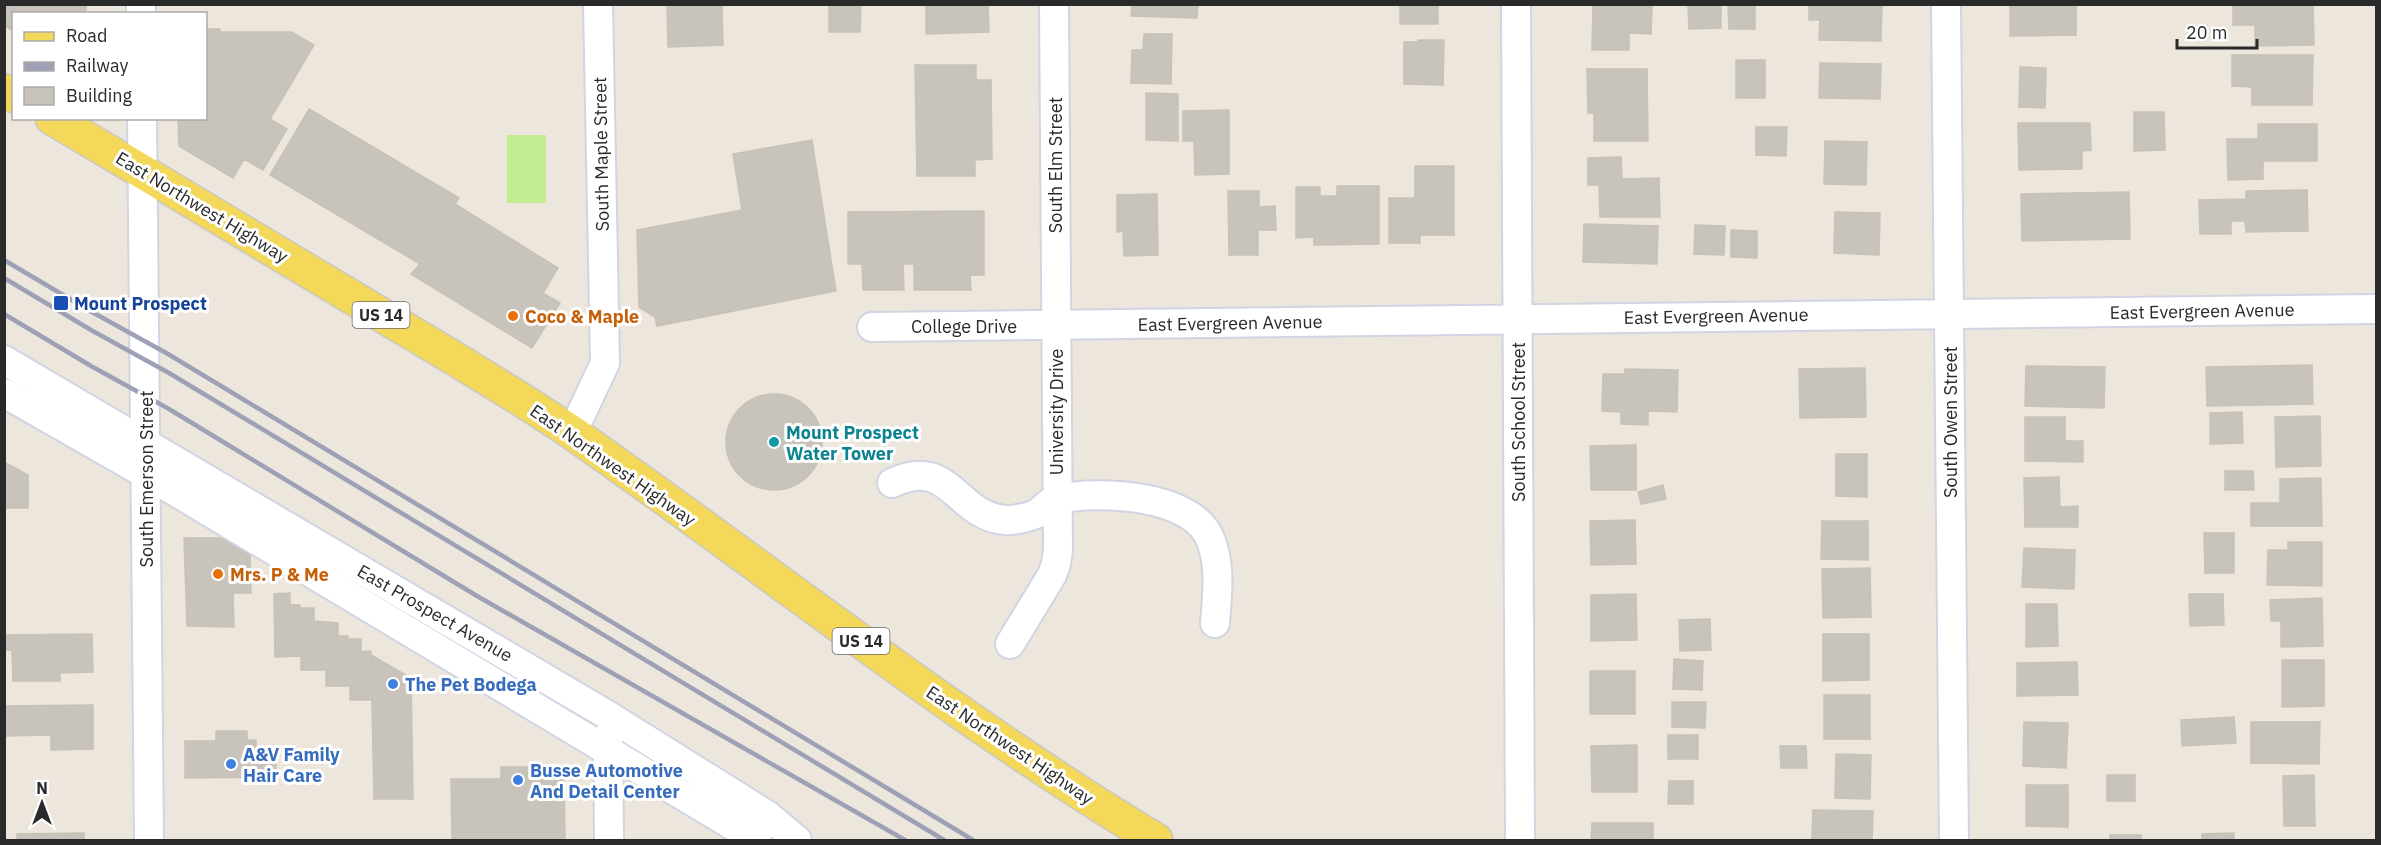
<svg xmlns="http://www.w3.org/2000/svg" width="2381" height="845" viewBox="0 0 2381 845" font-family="'IBM Plex Sans',sans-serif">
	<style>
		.pitch { fill: #c1ed92 }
		.building { fill: #c8c3bb; stroke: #c8c2b5; stroke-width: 1.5 }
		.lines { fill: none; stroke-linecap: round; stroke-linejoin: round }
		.minor-casing { stroke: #d1d4e3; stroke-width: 32 }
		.major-casing { stroke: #c8c8c8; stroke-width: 36 }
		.minor { stroke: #fff; stroke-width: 28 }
		.major { stroke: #f4d859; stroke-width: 33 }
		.rail { stroke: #9ea0b5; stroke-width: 4.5 }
		.transit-dot { fill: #1a4fb4; stroke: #fff; stroke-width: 2 }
		.food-dot { fill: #e8710a; stroke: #fff; stroke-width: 2 }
		.culture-dot { fill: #0f9aa8; stroke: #fff; stroke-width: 2 }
		.shop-dot { fill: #3f7fe0; stroke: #fff; stroke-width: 2 }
		.labels { text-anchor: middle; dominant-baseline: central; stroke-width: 6; stroke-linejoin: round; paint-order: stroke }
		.shield { fill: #fff; stroke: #6a6a6a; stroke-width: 1.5 }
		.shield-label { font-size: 16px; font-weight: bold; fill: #2a2a2a }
		.street-label { font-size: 18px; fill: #2a2a2a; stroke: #fff }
		.transit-label { font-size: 18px; font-weight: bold; fill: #164399; stroke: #fff; text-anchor: start }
		.food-label { font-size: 18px; font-weight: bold; fill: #c56008; stroke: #fff; text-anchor: start }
		.culture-label { font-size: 18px; font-weight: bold; fill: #0d838f; stroke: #fff; text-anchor: start }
		.shop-label { font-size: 18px; font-weight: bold; fill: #366cbe; stroke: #fff; text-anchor: start }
	</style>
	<rect width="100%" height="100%" fill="#ede6dc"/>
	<path class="pitch" d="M507,135h39v68h-39z"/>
	<path class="building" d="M4,4h82v8l-72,2v17l-10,-5z
		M722,4l1,41 -55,2 -1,-42z
		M829,4h32l-1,28h-31z
		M926,4h62l1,28 -63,2z
		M1132,4h66l-1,14 -66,-2z
		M1400,4h38v20h-38z
		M1688,4h33v24l-32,1z
		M1728,4h27v25h-26z
		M1809,4h73l-1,37 -62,-1 1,-20h-11z
		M2010,4h66v31l-66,1z
		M2233,4h80l1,41 -59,1v-21h-22z
		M1593,5l59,1 -1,28 -22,-1v17h-37z
		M206,29h14v3h72l22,13 -44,74 17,10 -24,41 -19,-11 -11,19 -54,-32 -1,-28h28z
		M1144,34h28l-1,50 -40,-1 1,-33h11z
		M1418,40h26l-1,45 -39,-1v-42h14z
		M2232,55h81l-1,50h-60v-18l-20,-1z
		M1736,60h29v38h-29z
		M1820,63l61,1 -1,35 -61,-1z
		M915,65h61v15h15l1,79 -17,1v16h-58z
		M2020,67l26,1 -1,40 -26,-1z
		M1587,69h60l1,72h-54v-28h-6z
		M1146,93l32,1v47l-32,-1z
		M309,109l150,89 -4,6 103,64 -15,25 17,10 -28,45 -121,-74 9,-10 -150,-89z
		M1229,110v64l-34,1 -1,-34h-11v-30z
		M2134,112h30l1,38 -31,1z
		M2018,123h72l1,27 -9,1v18l-63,1z
		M2258,124h59v37h-54v18l-35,1 -1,-41h31z
		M1756,127h31l-1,29 -30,-1z
		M812,140l24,151 -179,35 -2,-9 -16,-10 -2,-77 105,-20 -9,-56z
		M1825,141l42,1 -1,43 -42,-1z
		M1621,157l1,22 37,-1 1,39h-60l-1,-32h-11v-27z
		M1415,166h39v69h-34v8h-31v-45h26z
		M1337,186h42v58l-65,1v-8l-18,1v-51h24v9h17z
		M2307,190l1,41 -62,1 -1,-11h-14v13h-31l-1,-34 47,-1v-8z
		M1228,191h31v16l16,-1 1,24h-18v25h-29z
		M2129,192l1,47 -108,2 -1,-47z
		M1157,194l1,61 -34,1 -1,-25 -6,1v-37z
		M984,211v64h-14l1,15h-57v-26h-11l1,26h-41l-1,-26h-14v-52z
		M1835,212l45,1 -1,42 -45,-2z
		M1584,224l74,2 -1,38 -74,-2z
		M1695,225l30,1 -1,29 -30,-1z
		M1731,230l26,1v27l-26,-1z
		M2312,365l1,39 -106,2 -1,-39z
		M2026,366l79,1 -1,41 -79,-2z
		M1865,368l1,49 -66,1 -1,-49z
		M1625,369l53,1 -1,42 -29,-1v14l-27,-1v-12l-19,-1 1,-37h22z
		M726 442a48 48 0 1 1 96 0a48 48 0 1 1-96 0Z
		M2242,412l1,31 -33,1v-31z
		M2320,416l1,50 -45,1 -1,-50z
		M2025,417h40v24h18v21l-58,-1z
		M1636,445v45h-45l-1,-44z
		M1836,454h31v43l-31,-1z
		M4,462l24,13v33h-24z
		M2225,471h28l1,19h-29z
		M2059,477l1,30 18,-1v21h-53l-1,-49z
		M2321,478l1,48h-71v-23h29v-24z
		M1663,485l3,14 -25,5 -3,-12z
		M1635,520l1,44 -45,1 -1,-44z
		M1822,521h46v39l-47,-1z
		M2204,533h30v40h-29z
		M184,538h37l29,17 1,38h-18l1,34 -47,-1z
		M2288,542h34v44l-55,-1 1,-35h20z
		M2024,548l51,2 -1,39 -52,-2z
		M1870,568l1,49 -48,1 -1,-49z
		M290,593v12h10v3h14v13l24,2v13h10v3h13v13l10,-1 1,49h-22v-14h-24v-16h-25v-14l-26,1 -1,-63z
		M1636,594l1,46 -46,1v-46z
		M2189,594h34l1,31 -34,1z
		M2322,598l1,48 -42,1v-26h-10l-1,-21z
		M2026,604h31l1,42 -32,1z
		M1710,619l1,31 -31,1 -1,-31z
		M92,634l1,38 -33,1v8h-47l-1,-31h-8v-15z
		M1823,634h46v46l-46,1z
		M371,655l40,23 2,121h-39z
		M1674,659l29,2 -1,29 -29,-1z
		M2282,660h42v46l-42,1z
		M2077,662l1,33 -61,1v-33z
		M1590,671h45v43h-45z
		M1824,695h46v44h-46z
		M1672,702h34l-1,26 -33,-1z
		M93,705v44l-42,1v-15l-47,1v-30z
		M2234,717l2,26 -54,3 -1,-26z
		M2024,722l44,1 -2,45 -43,-2z
		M2251,722h69l-1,42 -68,-1z
		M216,731h31v9h9v11h20v26l-91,1v-37h31z
		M1668,735h30v24h-30z
		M1637,745v47h-45l-1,-46z
		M1780,746h26l1,22h-26z
		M1836,754l35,1 -1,44 -35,-1z
		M501,767h29v12h34l1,61h-113l-1,-61h50z
		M2107,775h28v26h-28z
		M2314,775l1,51h-31l-1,-50z
		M1669,781h24v23h-25z
		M2026,785h42v42l-42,-1z
		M1813,810l60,1 -1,29h-60z
		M1592,823h61v17h-62z
		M84,833v7h-67v-6z
		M2234,833v7h-32v-6z
		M2110,835h31v5h-31z"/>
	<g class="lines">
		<defs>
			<path id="minor" d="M141,4v10
				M1516,4l4,836
				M1946,4l8,836
				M142,118l7,722
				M872,327l1504,-18
				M4,360l605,356 158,99 30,25
				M4,393l142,81 611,366
				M572,433l33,-70 -7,-359
				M892,483c59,-28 63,33 113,37 8,1 24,-3 31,-6 7,-4 14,-14 22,-15 41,-9 137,-5 153,42 10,26 6,55 4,82
				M1010,644l42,-69 4,-11 2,-14 -4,-546
				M608,736l1,104"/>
			<path id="major" d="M4,91l10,5
				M52,118c103,61 205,122 308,184 71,43 145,85 214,132 194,135 379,284 582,406"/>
		</defs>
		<use href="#minor" class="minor-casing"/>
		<use href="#major" class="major-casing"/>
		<use href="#minor" class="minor"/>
		<use href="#major" class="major"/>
		<path class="rail" d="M4,260l88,52 76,42 805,486
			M4,278l87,52 78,43 775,467
			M4,314l87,52 78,43 308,187 428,244"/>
	</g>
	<rect class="transit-dot" x="53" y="295" width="16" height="16" rx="3"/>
	<g class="food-dot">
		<circle cx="513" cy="316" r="6"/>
		<circle cx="218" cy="574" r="6"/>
	</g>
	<circle class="culture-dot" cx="774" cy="442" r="6"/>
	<g class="shop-dot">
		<circle cx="393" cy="684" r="6"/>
		<circle cx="231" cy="764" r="6"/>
		<circle cx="518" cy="780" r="6"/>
	</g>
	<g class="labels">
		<g class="shield">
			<rect x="352.5" y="302" width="57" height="26" rx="4.5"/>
			<rect x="832.5" y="628" width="57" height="26" rx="4.5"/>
		</g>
		<g class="shield-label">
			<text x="381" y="315">US 14</text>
			<text x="861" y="641">US 14</text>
		</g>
		<g class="street-label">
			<text transform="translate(601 154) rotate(-91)">South Maple Street</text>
			<text transform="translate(1055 165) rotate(-90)">South Elm Street</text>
			<text transform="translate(202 207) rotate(31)">East Northwest Highway</text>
			<text transform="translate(2202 311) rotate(-1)">East Evergreen Avenue</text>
			<text transform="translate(1716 316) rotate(-1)">East Evergreen Avenue</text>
			<text transform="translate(1230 323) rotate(-1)">East Evergreen Avenue</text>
			<text x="964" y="326">College Drive</text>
			<text transform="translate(1056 412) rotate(-90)">University Drive</text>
			<text transform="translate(1518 422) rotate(-90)">South School Street</text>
			<text transform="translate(1950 422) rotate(-90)">South Owen Street</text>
			<text transform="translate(613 465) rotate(35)">East Northwest Highway</text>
			<text transform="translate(146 479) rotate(-90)">South Emerson Street</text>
			<text transform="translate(435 613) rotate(30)">East Prospect Avenue</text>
			<text transform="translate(1010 745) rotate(34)">East Northwest Highway</text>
		</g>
		<g class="transit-label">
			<text x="74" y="303">Mount Prospect</text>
		</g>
		<g class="food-label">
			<text x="525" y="316">Coco &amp; Maple</text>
			<text x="230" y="574">Mrs. P &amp; Me</text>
		</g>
		<g class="culture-label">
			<text x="786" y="432">Mount Prospect<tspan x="786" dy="21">Water Tower</tspan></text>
		</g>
		<g class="shop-label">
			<text x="405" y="684">The Pet Bodega</text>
			<text x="243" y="754">A&amp;V Family<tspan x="243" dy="21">Hair Care</tspan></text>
			<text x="530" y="770">Busse Automotive<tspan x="530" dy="21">And Detail Center</tspan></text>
		</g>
	</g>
	<rect width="2381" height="845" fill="none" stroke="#2a2a2a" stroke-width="12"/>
	<rect x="12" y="12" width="195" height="108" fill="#ffffff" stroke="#aaaaaa" stroke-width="1.5"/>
	<rect x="24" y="32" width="30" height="9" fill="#f4d859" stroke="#aaaaaa" stroke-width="1.5"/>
	<text x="66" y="42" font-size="18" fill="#2a2a2a">Road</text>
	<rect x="24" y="62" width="30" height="9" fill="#9ea0b5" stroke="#aaaaaa" stroke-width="1.5"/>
	<text x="66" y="72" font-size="18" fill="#2a2a2a">Railway</text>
	<rect x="24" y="87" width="30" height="18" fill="#c8c3bb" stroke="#aaaaaa" stroke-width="1.5"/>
	<text x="66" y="102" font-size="18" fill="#2a2a2a">Building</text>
	<g transform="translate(42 803)" stroke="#ffffff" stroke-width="4.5" paint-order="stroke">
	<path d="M0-4.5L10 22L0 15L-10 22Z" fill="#2a2a2a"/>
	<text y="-9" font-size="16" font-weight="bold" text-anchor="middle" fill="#2a2a2a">N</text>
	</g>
	<path d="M2177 39v9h80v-9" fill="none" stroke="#2a2a2a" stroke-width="3"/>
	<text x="2186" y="39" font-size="18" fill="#2a2a2a" stroke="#ffffff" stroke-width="4.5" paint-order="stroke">20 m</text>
</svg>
